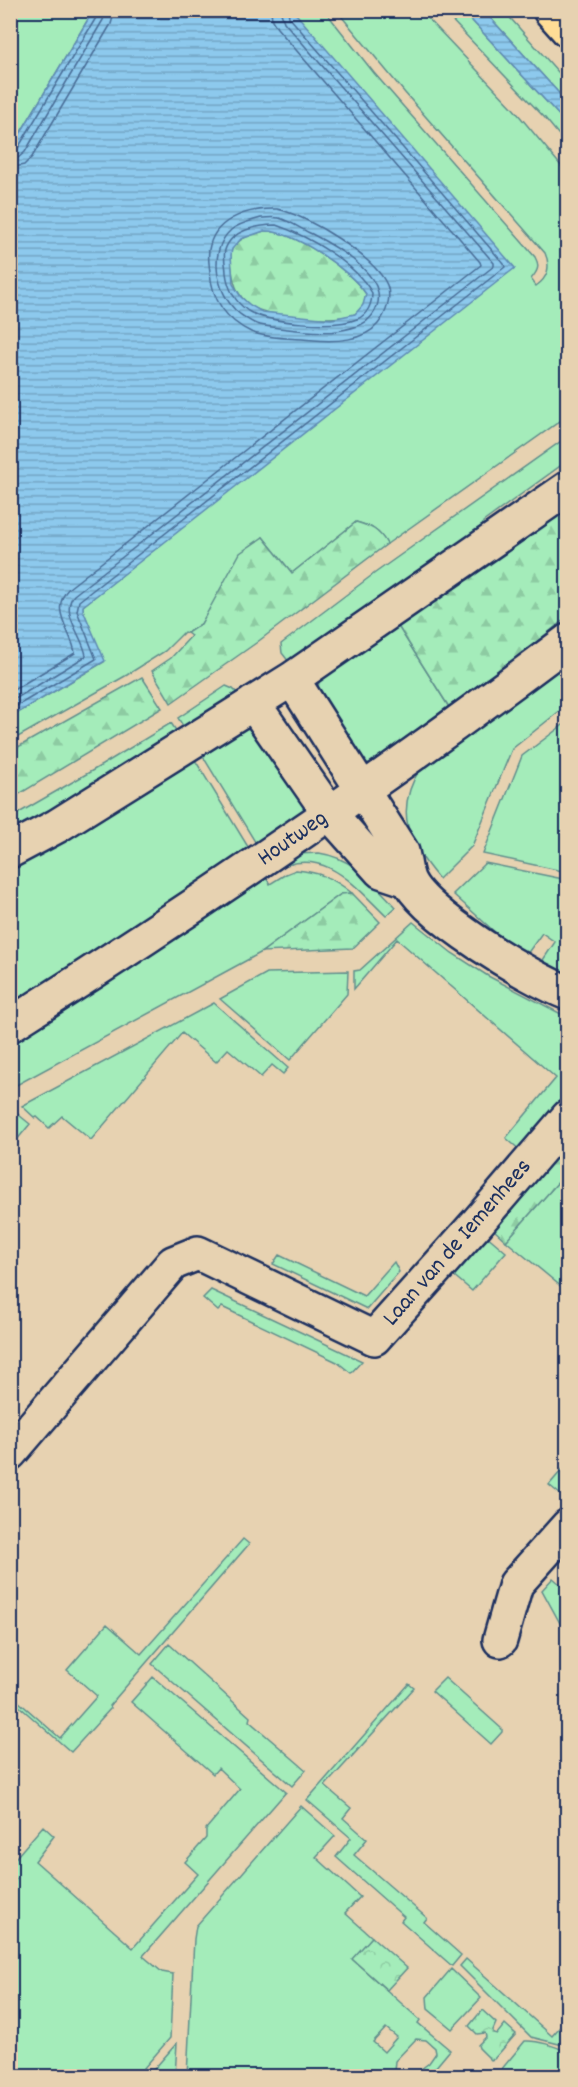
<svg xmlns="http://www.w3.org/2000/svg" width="578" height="2087" viewBox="0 0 578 2087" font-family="Dekko,sans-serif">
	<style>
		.green { fill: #a4ecba; stroke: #608e8c; stroke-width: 1.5; fill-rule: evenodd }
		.forest { fill: url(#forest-firs); stroke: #608e8c; stroke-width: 1.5 }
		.park { fill: url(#park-crowns); stroke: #608e8c; stroke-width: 1.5 }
		.water { fill: url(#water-rules); stroke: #5f8bb4; stroke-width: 1.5; fill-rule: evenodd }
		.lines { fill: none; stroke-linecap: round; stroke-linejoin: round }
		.shore { stroke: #496d97; stroke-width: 1.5 }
		.minor-casing { stroke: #1b2f5e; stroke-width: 38 }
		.major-casing { stroke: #1b2f5e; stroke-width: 38 }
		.minor { stroke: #e7d2b1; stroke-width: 33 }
		.major { stroke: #ffdd96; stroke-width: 33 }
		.labels { text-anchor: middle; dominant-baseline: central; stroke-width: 6; stroke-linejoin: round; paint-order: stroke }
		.street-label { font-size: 24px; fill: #1b2f5e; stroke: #e7d2b1 }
	</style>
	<defs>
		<pattern id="forest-firs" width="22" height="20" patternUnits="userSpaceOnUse" patternTransform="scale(1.5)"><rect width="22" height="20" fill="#a4ecba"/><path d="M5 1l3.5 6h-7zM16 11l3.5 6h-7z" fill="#8dcba2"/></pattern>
		<pattern id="park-crowns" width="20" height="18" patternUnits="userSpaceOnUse" patternTransform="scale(1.5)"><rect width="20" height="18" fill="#a4ecba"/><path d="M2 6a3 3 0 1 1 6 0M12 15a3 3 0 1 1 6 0" fill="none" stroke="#8dcba2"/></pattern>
		<pattern id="water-rules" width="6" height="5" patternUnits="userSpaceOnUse" patternTransform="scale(1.5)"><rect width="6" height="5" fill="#8dc9ed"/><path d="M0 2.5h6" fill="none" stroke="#72a4c3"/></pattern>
	</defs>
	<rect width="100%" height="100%" fill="#e7d2b1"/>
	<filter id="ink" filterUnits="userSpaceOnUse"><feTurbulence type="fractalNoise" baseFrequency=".0167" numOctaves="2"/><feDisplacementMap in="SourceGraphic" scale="12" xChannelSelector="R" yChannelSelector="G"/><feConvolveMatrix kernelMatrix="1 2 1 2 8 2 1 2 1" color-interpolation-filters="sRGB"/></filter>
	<g filter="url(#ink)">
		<path class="green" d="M11,11h82l-82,138z
			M290,11h35l49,62 161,184c5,9 3,14 -4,22l5,7c12,-8 15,-20 9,-33l-140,-160 -68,-82h84l91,96 55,66v243l-180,128c-8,-14 -16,-18 -31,-22l-64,51 -29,-36 -46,60 -16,27 -14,9 -3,-1 -19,19 -38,24 -116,66v-24l93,-55 -21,-52v-4l212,-168 2,-423z
			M443,11h20l104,113v21l-22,-27z
			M484,11h20l63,71v20z
			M567,437v24l-84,61 1,15 -191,130 -11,-14 -1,-9 94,-71z
			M396,623l58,92 -77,49 -10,-1 -7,-3 -43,-67 3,-16z
			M567,658v47l-55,44 -40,97 -33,33c-31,-36 -46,-68 -18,-112z
			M226,686l7,3 5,5 -50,40 -10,-16z
			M567,722v150l-84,-18 39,-98z
			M171,723l10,15 -170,101 -1,-21 92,-53z
			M244,728l8,1 53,73v6l-5,14 -40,28 -61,-100z
			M192,755l61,100 -242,157v-151z
			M319,853c35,5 54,30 77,54l-10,9c-33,-32 -63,-72 -114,-45l25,-17z
			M485,863l78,16 5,4 -1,94 -26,-14 14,-21 -13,-9 -15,21 -30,-20 -44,-40z
			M296,870c23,2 37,8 56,23l-11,1 -79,58 -251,136v-51l251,-165 8,12 16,-10z
			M413,922l39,31 36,23 79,41v80l-46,54 -15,-13 50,-60 -159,-139 -43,50v-18l6,-1z
			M348,971l-1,23 -57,66 -70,-61 47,-26z
			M214,1003l74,65 -5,6 -11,-9 -11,12 -33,-28 -12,13 -34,-29 -91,107 -29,-24 -13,12 -12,-11 -2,1 -13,-12z
			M14,1111l16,13 -19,23v-34z
			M567,1172l1,111 -5,5 -57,-47z
			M486,1235l20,17 -34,39 -20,-17z
			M279,1255l85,41 30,-34 5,10 -32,37 -94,-45z
			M211,1290l151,71 -11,12 -14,-11 -115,-55 -4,4 -15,-13z
			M567,1464v36l-18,-15z
			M243,1539l6,5 -140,162 2,2 -40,44 -60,-53v-4l49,43 37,-42 -30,-26 40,-46 34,30z
			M553,1578l14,12v46l-25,-46z
			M169,1644l81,73 -1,4 57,49 -14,16 -140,-122z
			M153,1677l133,115 -143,164 19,16 11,2 -3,64 -33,38h-126l-1,-190 6,-7 -5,-5v-11l32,-37 11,10 -19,25 98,87 65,-74 -13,-12 21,-24v-9l34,-40 -22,-21 -5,6 -82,-72z
			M445,1678l57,51v3l-11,12 -59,-53z
			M409,1684l5,4 -89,98 26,22 -8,10 24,21 -13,16 73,63 -3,4 37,33 -9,11 -51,-45 3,-4 -68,-60 15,-19 -44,-38z
			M301,1806l34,30 -19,21 44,40 -15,16 27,24 -19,23 67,60 -2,3 32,27 -20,24 2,2h-20l17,-13 7,-10 -1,-5 -9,-8 -10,-1 -21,22 -1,10 6,5h-213l7,-137 2,-13zM386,2028l11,9 -13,15 -11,-10z
			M466,1959l86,77 15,-17v27l-36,-9 -71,-71z
			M451,1969l30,29 -29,31 -24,-20 -1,-12z
			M525,2041c12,-1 31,5 42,11v24h-71z
			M177,2043l-2,33h-27z"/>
		<path class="forest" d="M264,231c29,-1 86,39 102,63 -1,8 -3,16 -11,20 -18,8 -88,3 -104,-8 -16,-11 -18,-26 -20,-44 0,-4 -1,-9 1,-13 7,-12 20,-14 32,-18z
			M567,503v114l-33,27 -80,71 -58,-92z
			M356,522c15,4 23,8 31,22l-131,99 -85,60 -19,-32 19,-13 20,-22 -4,-3 14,-9 39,-71 23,-16 29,36z
			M142,677l20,31 -151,91v-48z
			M352,893l28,29 -27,26 -91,4 79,-58z
			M567,1143v29l-61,69 -13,-12z"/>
		<path class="park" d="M372,1937l35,31 -20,22 -35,-31z
			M482,2010l14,13 -3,7v3l4,1 8,-10 11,10 -22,25 -3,1 -12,-12 -1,-3 8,-8 -1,-4 -8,1 -8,-8z"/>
		<path class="water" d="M93,11h197l7,4 218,253 -432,338v4l22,51 -94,56v-568zM264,231c29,-1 86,39 102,63l-3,11 -8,9 -24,5 -69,-7 -12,-7 -9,-8 -8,-13 -2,-29 1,-6 9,-10z
			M463,11h21l83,91v22z"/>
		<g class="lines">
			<path class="shore" d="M10,151l8,-3 79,-132 1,-6
				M10,159l8,-1 7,-6 78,-132 3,-10
				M10,168l14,-3 8,-8 79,-133 4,-14
				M277,209c30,6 98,48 110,76 5,13 -1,29 -9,39 -14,17 -44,18 -64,16 -17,-2 -47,-1 -63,-8 -25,-12 -39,-33 -41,-60 -1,-9 -3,-18 0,-27 7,-28 42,-37 67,-36z
				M261,218c6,0 12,-1 18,0 11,3 22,11 33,16 23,12 76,41 65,72 -6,19 -23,22 -40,25 -13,3 -62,-3 -77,-6 -6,-1 -11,-5 -16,-8 -27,-17 -38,-65 -13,-87 8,-7 20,-9 30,-12z
				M276,225c32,11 79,38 96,68 0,10 -4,22 -15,26 -21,9 -90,4 -109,-8 -13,-9 -20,-23 -22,-38 0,-7 -3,-16 -1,-23 6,-20 33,-25 51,-25z
				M10,692l65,-39c-3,-22 -27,-43 -6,-65l412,-323 -1,-3 -203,-234 -5,-8 -1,-10
				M10,702l76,-46c-2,-19 -27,-43 -12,-61l420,-329v-3l-210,-241 -4,-12
				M10,710l86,-51 -19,-48 2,-10 426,-334 -1,-3 -215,-247 -1,-7"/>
			<defs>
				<path id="minor" d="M292,679l110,173c2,8 3,19 6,27 14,35 123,100 160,114
					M253,703l77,111 51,57 27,9
					M10,851l47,-25 235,-147 276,-191
					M10,1025c191,-121 377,-248 558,-384
					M10,1453l163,-190 25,-10 176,85 104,-116 90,-105
					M500,1640l16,-56 52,-58"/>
				<path id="major" d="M550,10l18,20"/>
			</defs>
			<use href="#minor" class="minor-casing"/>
			<use href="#major" class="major-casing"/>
			<use href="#minor" class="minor"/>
			<use href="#major" class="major"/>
		</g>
	</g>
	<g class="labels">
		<g class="street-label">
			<text transform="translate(293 839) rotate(-35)">Houtweg</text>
			<text transform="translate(458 1243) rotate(-49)">Laan van de Iemenhees</text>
		</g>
	</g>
	<rect width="578" height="2087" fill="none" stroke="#e7d2b1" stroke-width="36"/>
	<rect x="18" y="18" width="542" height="2051" fill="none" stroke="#1b2f5e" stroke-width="2" filter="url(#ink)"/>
</svg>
